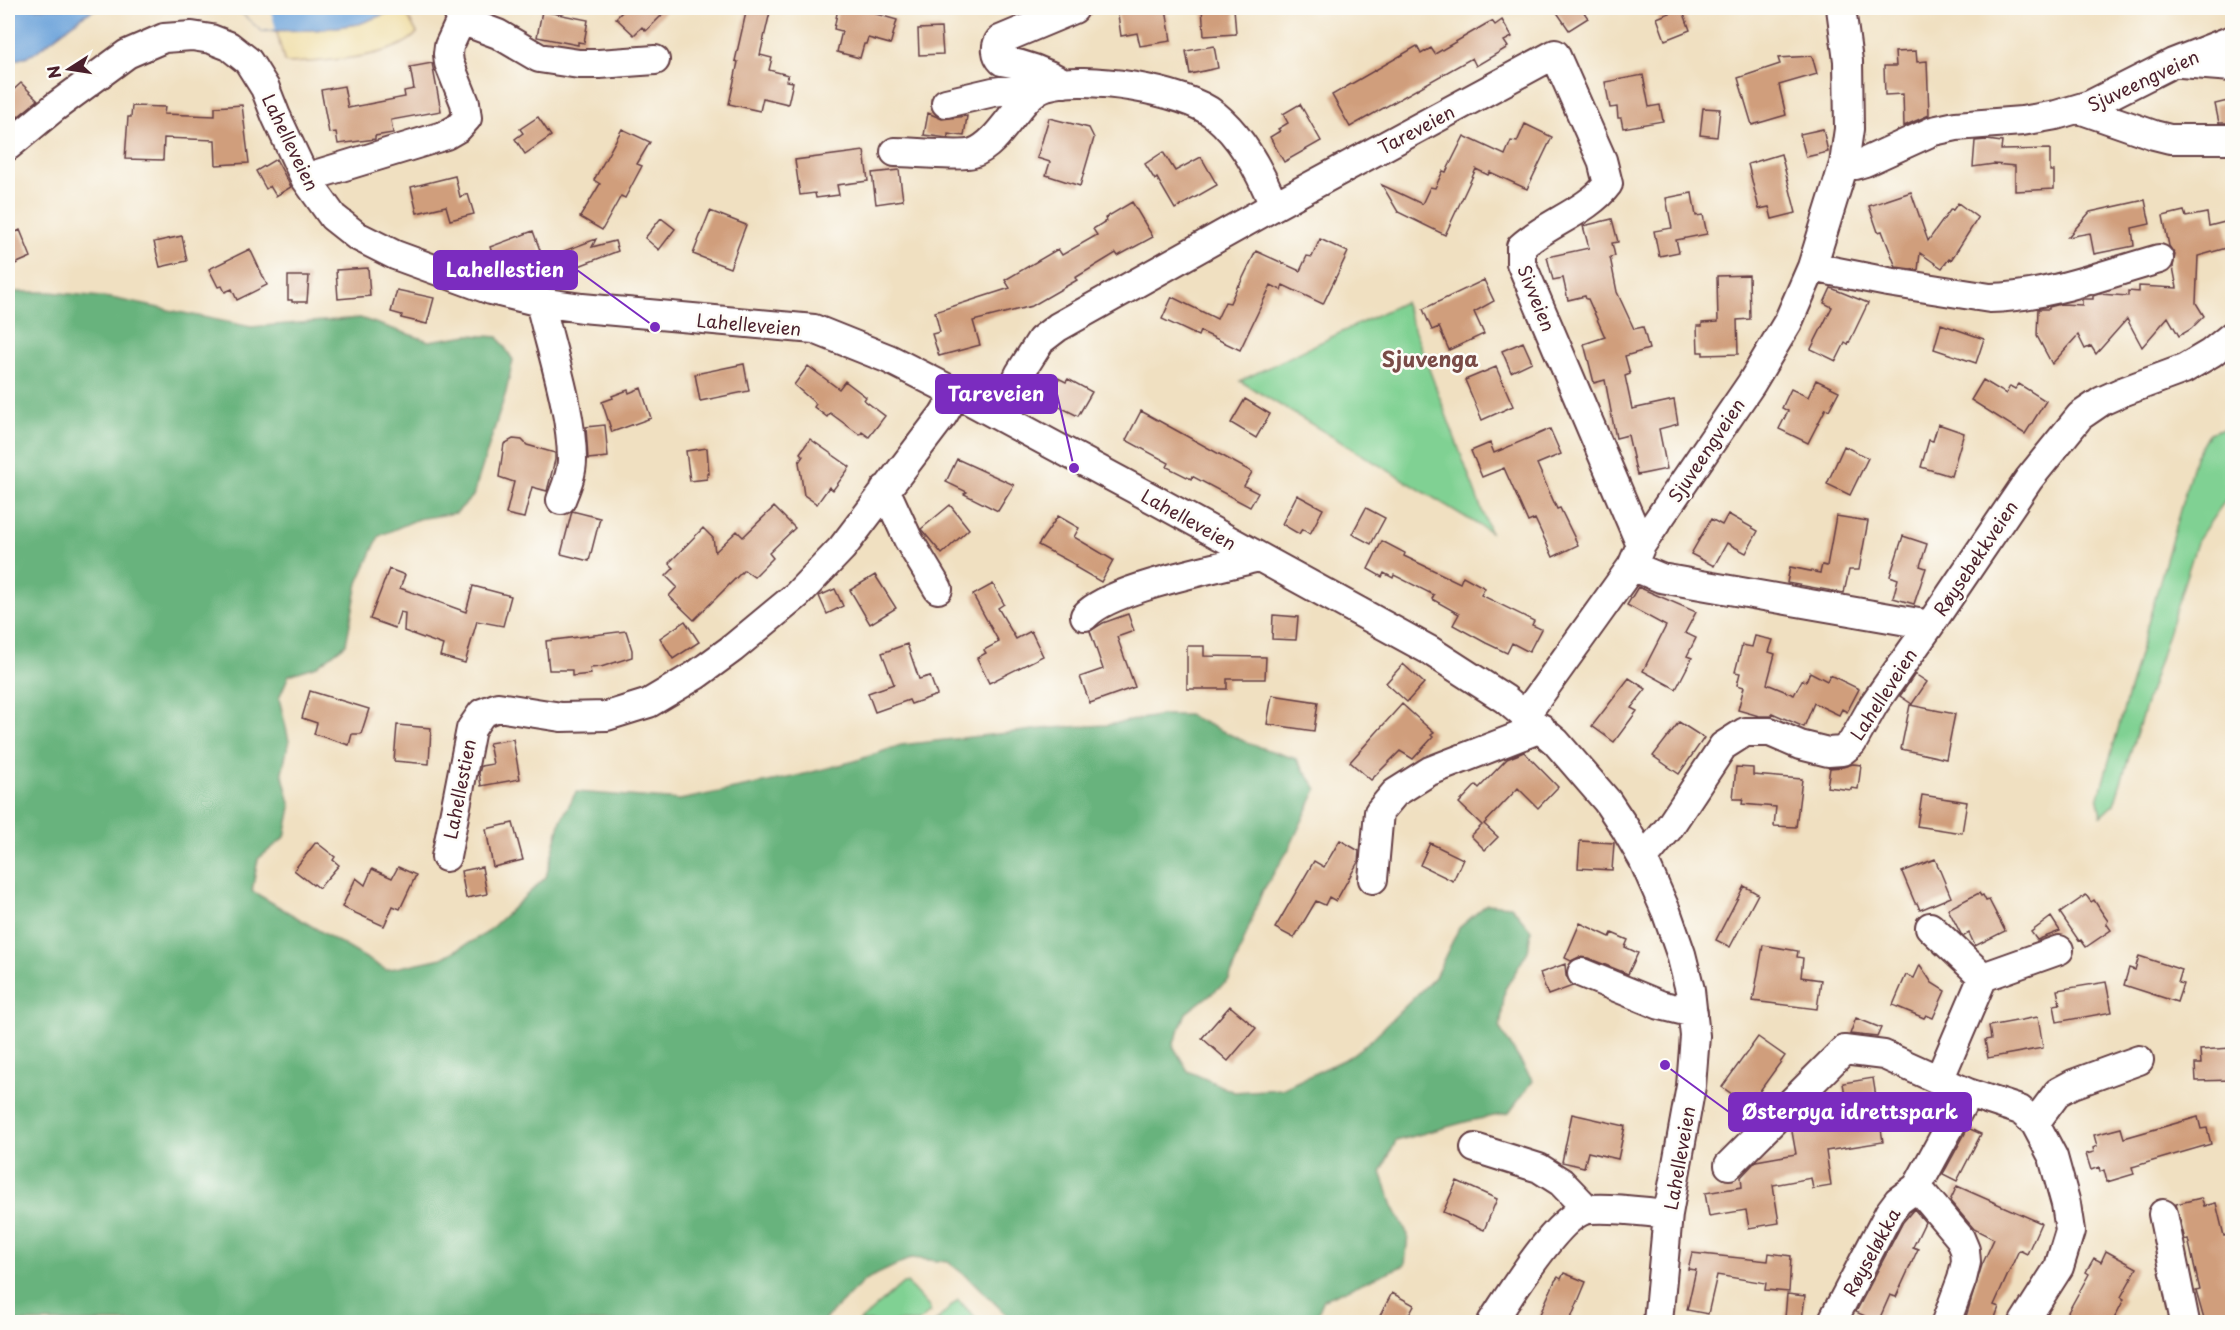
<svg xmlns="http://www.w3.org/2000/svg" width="2240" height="1330" viewBox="0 0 2240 1330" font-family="'Playpen Sans',sans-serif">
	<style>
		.green { fill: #80d193; stroke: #65785f; stroke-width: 1.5 }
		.forest { fill: #68b37d; stroke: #596954; stroke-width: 1.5 }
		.sand { fill: #eeda9e; stroke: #9c7c64; stroke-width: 1.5 }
		.water { fill: #6ca3da; stroke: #5b6182; stroke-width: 1.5 }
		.pier { fill: #f0e0c1 }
		.building { fill: #d09e7b }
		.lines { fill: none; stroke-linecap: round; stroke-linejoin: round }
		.minor-casing { stroke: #633c42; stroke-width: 32 }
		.minor { stroke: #fff; stroke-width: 28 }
		.labels { text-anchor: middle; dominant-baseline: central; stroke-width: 5; stroke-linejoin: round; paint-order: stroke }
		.street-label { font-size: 18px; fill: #4a1f2b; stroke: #fdfcf7 }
		.quarter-label { font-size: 21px; font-weight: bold; fill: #794b47; stroke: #fdfcf7 }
		.leader { fill: none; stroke: #7b2cbf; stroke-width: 2 }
		.callout-dot { fill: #7b2cbf; stroke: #fdfcf7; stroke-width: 2 }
		.callout { fill: #7b2cbf; stroke: #7b2cbf; stroke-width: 2 }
		.callout-label { font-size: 20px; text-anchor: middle; font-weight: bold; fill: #fff }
	</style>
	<rect width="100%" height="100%" fill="#fdfcf7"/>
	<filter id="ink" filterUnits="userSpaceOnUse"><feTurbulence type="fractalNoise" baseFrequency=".0167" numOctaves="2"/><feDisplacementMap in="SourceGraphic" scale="12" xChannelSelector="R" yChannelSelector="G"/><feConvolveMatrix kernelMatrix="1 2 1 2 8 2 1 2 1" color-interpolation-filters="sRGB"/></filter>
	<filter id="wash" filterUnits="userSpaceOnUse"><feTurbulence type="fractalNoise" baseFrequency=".008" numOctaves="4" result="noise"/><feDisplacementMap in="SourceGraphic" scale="24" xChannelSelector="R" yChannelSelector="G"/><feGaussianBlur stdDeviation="1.35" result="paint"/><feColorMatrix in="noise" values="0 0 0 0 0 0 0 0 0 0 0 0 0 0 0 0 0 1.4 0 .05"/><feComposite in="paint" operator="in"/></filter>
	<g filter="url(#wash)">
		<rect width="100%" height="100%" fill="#f0e0c1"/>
		<path class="green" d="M1404,302l86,230 -250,-151z
			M2232,426v69l-5,3 -29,41 -84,265 -13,12 -3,-16 97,-343 14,-24z
			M903,1283h4l22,24 1,5 -12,10h-59z
			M958,1300l22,22h-45z"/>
		<path class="forest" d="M8,292h42l61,6 140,29 109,-9 69,23 40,-6 29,2 15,23 -7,32 -33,104 -17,17 -38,6 -39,17 -21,47 -12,61 -29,22 -28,9 -10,23 10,43 -7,31 9,35 -6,30 -27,22 -6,32 134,79 56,-12 43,-24 61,-57 15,-57 15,-28 104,8 113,-23 62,-16 46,-16 150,-17 56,-3 56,-10h25l62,29 46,15 21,30 -28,60 -27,43 -33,88 -43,33 -13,33 15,25 46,21 48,-3 67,-32 22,-17 64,-63 24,-49 28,-24 24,2 20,24 -3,21 -23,38 -5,40 33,52 -24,32 -40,8 -73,20 -15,31 12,34 15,29 -3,30 -81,34 -10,23h-300l-44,-43 -22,-17 -37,-4 -46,22 -43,42h-814z"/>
		<path class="sand" d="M400,8h3l14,25c-22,26 -98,29 -130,30l-3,-2 -8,-32 39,1 44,-6z"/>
		<path class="water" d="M8,8h89l-14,8 -50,38 -25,9z
			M236,8h164l-41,16 -44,6 -53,1z"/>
		<path class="pier" d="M236,8h34l6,21 -14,2z"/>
		<g id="blocks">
			<path class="building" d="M622,8h47l-23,23 -4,-4 -8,8 -18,-17 8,-8z
				M747,8l23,4 -10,43 12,3 -3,12 19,5 -2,6 7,1 -5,22 -25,-6 -3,13 -31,-7 9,-42 -3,-1z
				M838,8h39l-1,6 21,6 -6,22 -1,2 -22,-6 -2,6h-2l-4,14 -23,-6 5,-21 -8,-2z
				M1117,8h49l5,33 -31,5 -3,-13 -16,3z
				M1202,8h32l2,26 -32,2z
				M1554,8h27l7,10 -19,12z
				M1682,8l8,22 -25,10 -8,-22z
				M542,11l46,9 -4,23 -6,-1v3l-41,-8z
				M1502,20l10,17 -8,4 4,6 -32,19 -4,-8 -122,69 -18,-32 85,-49 4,8 10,-6 4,6 51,-30 6,-3 3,4z
				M941,28l2,26 -24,1 -1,-26z
				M1214,46l4,22 -28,6 -4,-23z
				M1916,51l1,11 10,-1 2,54 -25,11 -1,-32 -18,1 -1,-29h12l-1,-14z
				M1812,56l5,18 -38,11 7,30 -34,10 -14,-47 42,-14 -2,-6z
				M432,63l9,48 -50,9 2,13 -18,3v3l-37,5 -2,-12 -7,1 -8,-43 23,-4 4,22 57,-11 -1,-6 10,-2 -4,-22z
				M1643,75l6,32 11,-2 3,16 -40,7 -2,-10h-3l-1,-11 -7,1 -5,-26z
				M21,83l17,17 -30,25v-30z
				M2232,100v23h-13l-4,-19z
				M1300,104l21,37 -37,21 -14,-25 10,-6 -2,-2 10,-6 -5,-9z
				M242,105l7,58 -33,2 -1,-25 -51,-2 -1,22 -38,-1 3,-42h3l1,-11 33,1 -1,7 51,2v-9z
				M1703,108l17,1 -3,28 -17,-2z
				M928,113l14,6 25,-3 -3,20 -16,-2v4l-24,-3z
				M538,117l13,19 -26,18 -10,-15 8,-6 -3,-4z
				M1049,118l40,10 5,10 -14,48 -34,-11 4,-13 -13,-4z
				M1525,124l27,13 -25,52 -37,-17 -2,3 -12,-6 -31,66 -47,-23 -16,-27 40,19 8,-17 5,1 8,-17 3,1 18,-36 41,19 6,-14 6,1z
				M622,129l28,13 -13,22 5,2 -17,32 -4,-2 -19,34 -22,-13 20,-33 -6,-4z
				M1823,129l5,23 -22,5 -6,-23z
				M1987,140l15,2 -1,8 49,-1v22h4v18l-39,2v-25l-21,-2 -21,3 2,-26z
				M864,151l4,30 -31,4 2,10 -23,3 -1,-5 -15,2 -5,-35z
				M1163,152l12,19 26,-14 16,28 -42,24 -18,-31 -2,2 -10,-16z
				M1781,154l15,59 -24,6 -3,-12 -10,2 -11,-45z
				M276,159l15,28 -15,9 -6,-10 -4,3 -10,-18z
				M899,170l4,30 -27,4 -4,-31z
				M455,176l5,21 8,-3 6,20 -24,6 -4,-14 -29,7 -6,-26z
				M1911,192l17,49 23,-32 2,1 5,-7 20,15 -27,42 -2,-1 -7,9 -22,-15 -2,17 -22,-3 -14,-36 -4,1 -9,-26z
				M1692,193l4,23 7,-1 4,19 -31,6 3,12 -20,4 -5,-25 18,-3 -6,-30z
				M2145,200l5,24 -18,4 2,18 -40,8 -4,-21 -22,4 22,-25z
				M1132,202l21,35 -35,19 -2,-3 -41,25 2,2 -45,26 -59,15 7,24 -41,11 -7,-22 8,-2 -5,-20 75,-24 -5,-8 53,-31 4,6 35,-20 -4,-6 13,-8 -1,-3z
				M710,211l36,14 -16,43 -37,-14z
				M2184,211l2,6 21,-4 2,13 16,-4 5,25 -32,9 -2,47 8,13 -13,13 -12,7 -11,-19 -26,30 -15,-28 -31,35 -5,-8 -6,3 -7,-14 -26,29 -15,-28 1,-27h11v-2l12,-3 21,1v-6h11v-3l6,-2 29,2v-5l11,1v-6l38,2 -4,-21 2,-12 -6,-9 -6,-30z
				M661,218l14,11 -16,21 -14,-12z
				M1612,219l6,23 -6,1 3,13 -5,1 7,35 17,37 9,-2 6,22 -24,7 5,18 -5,2 7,33 42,-9 4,24 -19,5 8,40 -30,6 -9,-40 -12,3 -11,-58 -11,3 -6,-24 -4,-15 21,-7 -17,-38h-2l-1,-3 -17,4 -5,-22 -10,2 -6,-23 42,-9 -6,-22z
				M20,230l11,27 -23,10v-31z
				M533,231l12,33 -38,13 -7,-2 -10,-28z
				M182,236l5,25 -27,6 -6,-25z
				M596,239l-4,8 23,-6 3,10 -47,18 -7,-18z
				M1320,239l28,13 -25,52 -40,-19 -2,5 -10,-5 -31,65 -40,-19 -2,5 -36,-17 10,-22 45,22 8,-17 5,1 8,-18 1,1 17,-35 44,20 7,-15 5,1z
				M250,249l17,36 -30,15 -5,-11 -7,3 -3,-6 -4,1 -9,-18z
				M368,268l2,28 -32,3 -2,-29z
				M1749,275l1,44 -13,1 1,34 -35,1v-3h-5l-1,-26h5v-3l16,-1 -1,-46z
				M288,276h21l-2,26h-15v-2h-4z
				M1484,280l10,21 -20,11 10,22 -35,16 -10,-23 -7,3 -9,-21z
				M1831,288l37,15 -20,42 -3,-2 -9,18 -25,-12 21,-42 -8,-4z
				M397,290l37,8 -7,26 -26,-6 1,-3 -11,-3z
				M1941,324l43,15 -8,24 -42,-14z
				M1523,342l9,20 -21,10 -9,-21z
				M744,364l5,27 -49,10 -5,-27z
				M808,366l31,23 6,-8 21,16 -2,3 21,16 -16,21 -7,-5 -2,3 -30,-22 -3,4 -13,-10 2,-3 -22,-19z
				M1496,367l17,39 -31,14 -17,-40z
				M1050,374l16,8 2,-3 24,13 -14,24 -22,-11 -1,3 -22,-11 12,-21 3,2z
				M1816,380l23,11 -10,19 -3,-2 -18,35 -29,-14 9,-18 -6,-3 9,-19 17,8z
				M1983,380l23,14 4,-8 5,3 4,-5 27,17 -21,33 -54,-34z
				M641,388l10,30 -39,14 -10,-30 11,-4 -1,-2 16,-6 1,3z
				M1245,399l25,15 -14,24 -25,-15z
				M1141,411l111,61 -8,14 14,7 -8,14 -58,-31 -1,3 -24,-12 2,-4 -43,-23z
				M1938,424l26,9 -13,43 -30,-9 8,-27 4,1z
				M605,425l3,32 -20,2 -2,-32z
				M1550,429l11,25 -24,10 20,45 3,-1 18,37 -25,12 -18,-38 -7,3 -24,-54 -22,9 -11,-26 19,-8 4,10z
				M513,439l9,1 5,5 28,8v7l-8,31 -15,-4 -8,31 -18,-4 8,-32 -15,-5 5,-33z
				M810,439l40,28 -17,23 -4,-3 -12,17 -13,-9 -5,-33 4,-6 -3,-3z
				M1844,446l24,12 -18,37 -23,-11z
				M707,448l2,26h-2v5l-17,2 -4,-30z
				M957,459l57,26 -16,26 -34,-17 3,-2 -21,-10z
				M1297,495l26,14 -13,25 -8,-5 -3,5 -17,-10z
				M950,505l19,24 -27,25 -21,-25z
				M774,507l21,21 -26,25 4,5 -19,19 -10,-7 -50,50 -25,-24 8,-9 -11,-11 8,-8 -5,-5 34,-35 10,10 2,14 22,-21 6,6z
				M1366,508l19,10 -14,26 -19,-10z
				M572,511l28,7 -11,43 -28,-7z
				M1728,514l30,17 -12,22 -19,-10 -13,23 -23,-12 20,-35 11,6z
				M1058,516l21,12 -5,9 39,23 -12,22 -26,-15 1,-2 -38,-20z
				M1836,516l32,5 -9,49h-10l-5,23 -57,-10 3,-16 30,6 2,-8 5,1z
				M1903,536l24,8 -7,22 6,2 -12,36 -21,-6 5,-19 -8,-3z
				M1382,541l23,12 -1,3 56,27 3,-7 22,12 -4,7 53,26 -2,4 9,4 -12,23 -17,-9 -5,10 -21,-10 -33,-18 6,-11 -27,-15 2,-4 -40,-20 -1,3 -9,-5 -2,4 -14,-8z
				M389,569l16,6 -5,13 66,24 7,-26 38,10 -8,30 -26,-5 -12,42 -25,-7 3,-11 -39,-14 1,-18 -5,-1 -5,16 -25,-9z
				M875,575l21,33 -26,16 -20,-34z
				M993,584l11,20 -6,4 18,31 15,-8 12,25 -54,27 -12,-25 9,-5 -2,-3 15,-8 -26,-47z
				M1638,587l58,25 -11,21 11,5 -9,18 5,2 -16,31 -33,-18 23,-45 -39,-21z
				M835,589l8,17 -16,8 -8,-18z
				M1128,614l6,17 -17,6 18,50 -45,16 -10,-26 23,-8 -13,-38 13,-8z
				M1273,615l25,2 -2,23 -24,-1z
				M685,621l14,21 -26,17 -13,-21z
				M626,631l6,19v7l-31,10 -11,1 1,6 -19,2v-6h-23l-3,-29z
				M1755,636l18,4 -4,12 6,2 -8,30 27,11 8,-15 4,1 4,-9 17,9 3,-6 29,14 -12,23 -5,-3 -3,6 -25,-12 -10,24 -32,-14v3h-13l-21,-6 6,-23 -7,-2 3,-12 -5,-1 7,-27 10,2z
				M907,644l12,35 11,-3 7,19 -26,9 -2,-4 -34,12 -7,-19 26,-9 -12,-31z
				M1187,646h17v10l62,1 -1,22h-38v10h-40z
				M1403,664l21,19 -17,19 -21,-19z
				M1915,674l12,8 -15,22 -12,-8z
				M1629,678l17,11 -15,19 6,3 -23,31 -22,-16z
				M310,691l59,18 -8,25h-9l-3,11 -35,-11 3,-11 -15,-5z
				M1272,695l46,7 -4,29 -47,-7z
				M1402,704l32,29 -3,2 2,2 -20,22 -13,-8 -29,29 -21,-18z
				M1910,705l45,9 -9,45 -45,-10z
				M1679,722l25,16 -25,36 -26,-18z
				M397,725l34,3 -2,36 -35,-3z
				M513,739l7,40 -39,7 -2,-13 2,-7 12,-2 -4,-21z
				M1524,752l34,35 -20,21 -20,-20 -34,36 14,13 -13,13 -14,-14 11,-11 -23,-22 17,-18 3,3 28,-29z
				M1853,764l8,1 -3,24 -7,-1v2l-24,-3 3,-19 13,-1z
				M1736,767l17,1v7l49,4 -6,48 -22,-1 2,-19 -34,-3 1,-5h-10z
				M1922,795l45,7 -5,31 -45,-7z
				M513,823l10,37 -30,7 -7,-38z
				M1340,840l19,11 -1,11 -22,39 -7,-4 -4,8 -9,-4 -22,37 -19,-10 39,-67 10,6z
				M1580,841l34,2 -2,27 -34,-2z
				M316,842l19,15 -2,3 6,5 -20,23 -5,-4 -1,1 -19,-15z
				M1430,843l33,16 -10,22 -33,-16z
				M1935,859l16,38 -31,13 -3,-7h-2l-13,-31z
				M398,867l18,8 -16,34 -7,-3 -9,20 -42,-19 14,-29 9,7 7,-16 20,9z
				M482,867l5,27 -21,4 -5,-27z
				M1744,886l14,8 -28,53 -14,-7z
				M1979,893l2,3 2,-1 3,6 3,-1 16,31 -30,15 -6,-13 -5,3 -3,-2 -13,-25z
				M2086,895l5,7 3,-2 7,11 7,10 -2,2 5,7 -25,17 -5,-7 -2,1 -19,-28z
				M2051,917l9,14 -23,9 -6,-8z
				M1580,923l30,14 2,-4 16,7 -3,7 13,6 -10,21 -40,-16 -9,-1 -8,4 -6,-3z
				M1763,945l35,6 -1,6 6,1 -2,19 20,3 -4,29 -64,-8z
				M2139,956l43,14 -4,13 5,1 -6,18 -53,-17 5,-17 6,2z
				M1565,964l1,12 7,10 -25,9 -8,-22z
				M1920,965l12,18 13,8 -12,27 -7,-3 -2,3 -31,-13 13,-30 8,3z
				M2106,982l6,30 -55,10 -3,-17 6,-1 -3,-14z
				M1230,1006l26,22 -28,33 -26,-23z
				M2038,1017l5,31 -55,10 -3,-18 6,-1 -2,-13z
				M1856,1018l25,10 -4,9 -27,-3z
				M1758,1037l27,19 -36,50 -27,-19z
				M2232,1048v32l-36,1 -1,-17h6l-1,-14z
				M1873,1078l10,64 -57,9 5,35 -18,3 -2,-11 -38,7 6,38 -30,5 -3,-18 -37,6 -4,-23 37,-6 -1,-10 15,-16 40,-7 -5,-28 12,-12 44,-7 -4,-24z
				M1572,1114l53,12 -7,33 -30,-7 -4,15 -22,-5z
				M2198,1117l3,12 6,-1 4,16 -79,23 2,7 -27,8 -3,-12 -4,2 -1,-5 -8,3 -5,-16 8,-2 -1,-4 4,-2 -3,-11 27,-7 3,10z
				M1968,1128l13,6 -24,47 -14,-7z
				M1457,1181l40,18 -13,31 -41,-18z
				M1957,1186l84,37 -14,31 -8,-4 -25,55 5,2 -6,16h-29l18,-58 12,-26 -20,-10 -24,-28z
				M2201,1198l3,8 12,-3 8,33 4,-1 4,18v70h-27l-9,-32 4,-1 -12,-51 -3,1 -9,-36z
				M1914,1209l11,13 -12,25 5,2 -22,48 -6,-2 -12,27 -22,-10 47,-90z
				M2106,1251l31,17 -16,29 3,2 -12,24h-50l27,-49 -3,-2 8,-14 7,4z
				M1692,1253l76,8 1,-8 22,3 -2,36 -24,-2 1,-7 -49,-8 -9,39 -21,-4 9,-40 -8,-1z
				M1564,1273l22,9 -17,41h-33l19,-42 3,-4 3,2z
				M1392,1293l22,12 -10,18h-28z
				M1787,1294l18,2 -3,24 -17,-2z"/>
		</g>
	</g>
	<g filter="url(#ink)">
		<use href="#blocks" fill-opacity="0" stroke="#633c42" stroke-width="1.5"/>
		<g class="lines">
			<defs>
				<path id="minor" d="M2181,63l51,4
					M1064,83c-21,-12 -39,-19 -62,-22 -6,-6 -7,-15 -2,-21l74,-31
					M946,103l47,-11 54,-7
					M2079,109l75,26 16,4h62
					M8,146l47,-39 72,-53 37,-16 28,-2 19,3 18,7 19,15 17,27 11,28 29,62 28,39 24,19 38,19 96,35 49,12 42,6 232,21 75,30 67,34 203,109 270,148 76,49 51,43 51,59 18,27 18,31 23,52 15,43 9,36 5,46 -4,50 -23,128 -10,108
					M895,152c17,0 65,5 78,1 29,-10 46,-59 73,-67 37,-12 139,4 169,29 28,23 46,58 59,91
					M1844,164l11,1 10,-3 68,-31 23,-5 66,-5 34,-6 34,-10 83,-42 59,-23
					M305,178l141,-43 12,-7 9,-10 -2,-15 -16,-40 -1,-9 1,-8 12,-26 37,14 41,24 40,6h20l56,-4
					M1812,267l76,15 102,16c57,-1 115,-24 169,-39
					M540,302c11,48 32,109 32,158 0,14 -6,27 -11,40
					M999,416l21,-43 21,-33 17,-13 216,-121 281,-152 47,106 6,24c-20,27 -61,39 -87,63v16l120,282
					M885,489l23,50 30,50
					M1632,566l29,12 269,47 99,-146 51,-63 22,-15 20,-9 62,-23 27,-16 21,-17
					M1085,616c24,-28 134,-48 173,-59
					M1526,714l106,-148 9,-21 110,-161 37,-62 24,-55 32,-103 5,-35 -1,-68 -7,-53
					M446,857l25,-128 11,-16 16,-6 63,10 46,-1 42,-13 47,-28 37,-27 64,-53 45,-47 101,-133 13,-22
					M1643,859l25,-30 55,-83 22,-14h25l30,13 28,7 14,-1 10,-8 22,-39 56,-79
					M1373,879l6,-67 16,-19 35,-22 111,-43
					M1930,927l53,50
					M1582,973l78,32 33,8
					M1939,1080l44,-103 76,-27
					M2035,1123l23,-31 15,-8 66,-24
					M1475,1148l64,20 22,14 26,27
					M1729,1165l115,-115 40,5 84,38 52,17 15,13 18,34 13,47 4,27 -11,36 -35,55
					M1917,1187l43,51 5,12 1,12 -4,17 -16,43
					M2163,1214l22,108
					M1492,1322c17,-25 68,-111 98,-113 24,-2 54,3 78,5
					M1832,1322l57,-109 9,-12 19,-14 51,-94"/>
			</defs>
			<use href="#minor" class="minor-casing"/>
			<use href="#minor" class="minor"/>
		</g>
	</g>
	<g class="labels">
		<g class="street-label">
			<text transform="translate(2143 80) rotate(-25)">Sjuveengveien</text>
			<text transform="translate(1416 129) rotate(-28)">Tareveien</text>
			<text transform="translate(291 142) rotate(64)">Lahelleveien</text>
			<text transform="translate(1537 298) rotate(68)">Sivveien</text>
			<text transform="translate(749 324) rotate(5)">Lahelleveien</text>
			<text transform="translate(1706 450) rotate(-56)">Sjuveengveien</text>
			<text transform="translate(1189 519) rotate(29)">Lahelleveien</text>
			<text transform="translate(1975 558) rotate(-56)">Røysebekkveien</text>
			<text transform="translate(1883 694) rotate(-57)">Lahelleveien</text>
			<text transform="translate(459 789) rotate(-79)">Lahellestien</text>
			<text transform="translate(1679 1158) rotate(-80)">Lahelleveien</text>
			<text transform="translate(1871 1252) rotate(-61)">Røyseløkka</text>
		</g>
		<g class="quarter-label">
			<text x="1430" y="358">Sjuvenga</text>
		</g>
	</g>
	<path class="leader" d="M655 327L577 270M1074 468L1057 394M1665 1065L1729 1112"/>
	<g class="callout-dot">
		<circle cx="655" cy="327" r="6"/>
		<circle cx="1074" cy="468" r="6"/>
		<circle cx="1665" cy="1065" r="6"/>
	</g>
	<g class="callout">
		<rect x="434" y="251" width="143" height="38" rx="6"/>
		<rect x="936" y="375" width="121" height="38" rx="6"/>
		<rect x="1729" y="1093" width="242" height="38" rx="6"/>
	</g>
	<g class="callout-label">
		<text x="505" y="277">Lahellestien</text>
		<text x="996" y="401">Tareveien</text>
		<text x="1850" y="1119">Østerøya idrettspark</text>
	</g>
	<rect width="2240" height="1330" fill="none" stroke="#fdfcf7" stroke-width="30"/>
	<g transform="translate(69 69) rotate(258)" stroke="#fdfcf7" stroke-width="4.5" paint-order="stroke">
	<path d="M0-4.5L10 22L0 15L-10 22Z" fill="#4a1f2b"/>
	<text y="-9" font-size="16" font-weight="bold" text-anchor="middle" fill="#4a1f2b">N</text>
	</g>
</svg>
